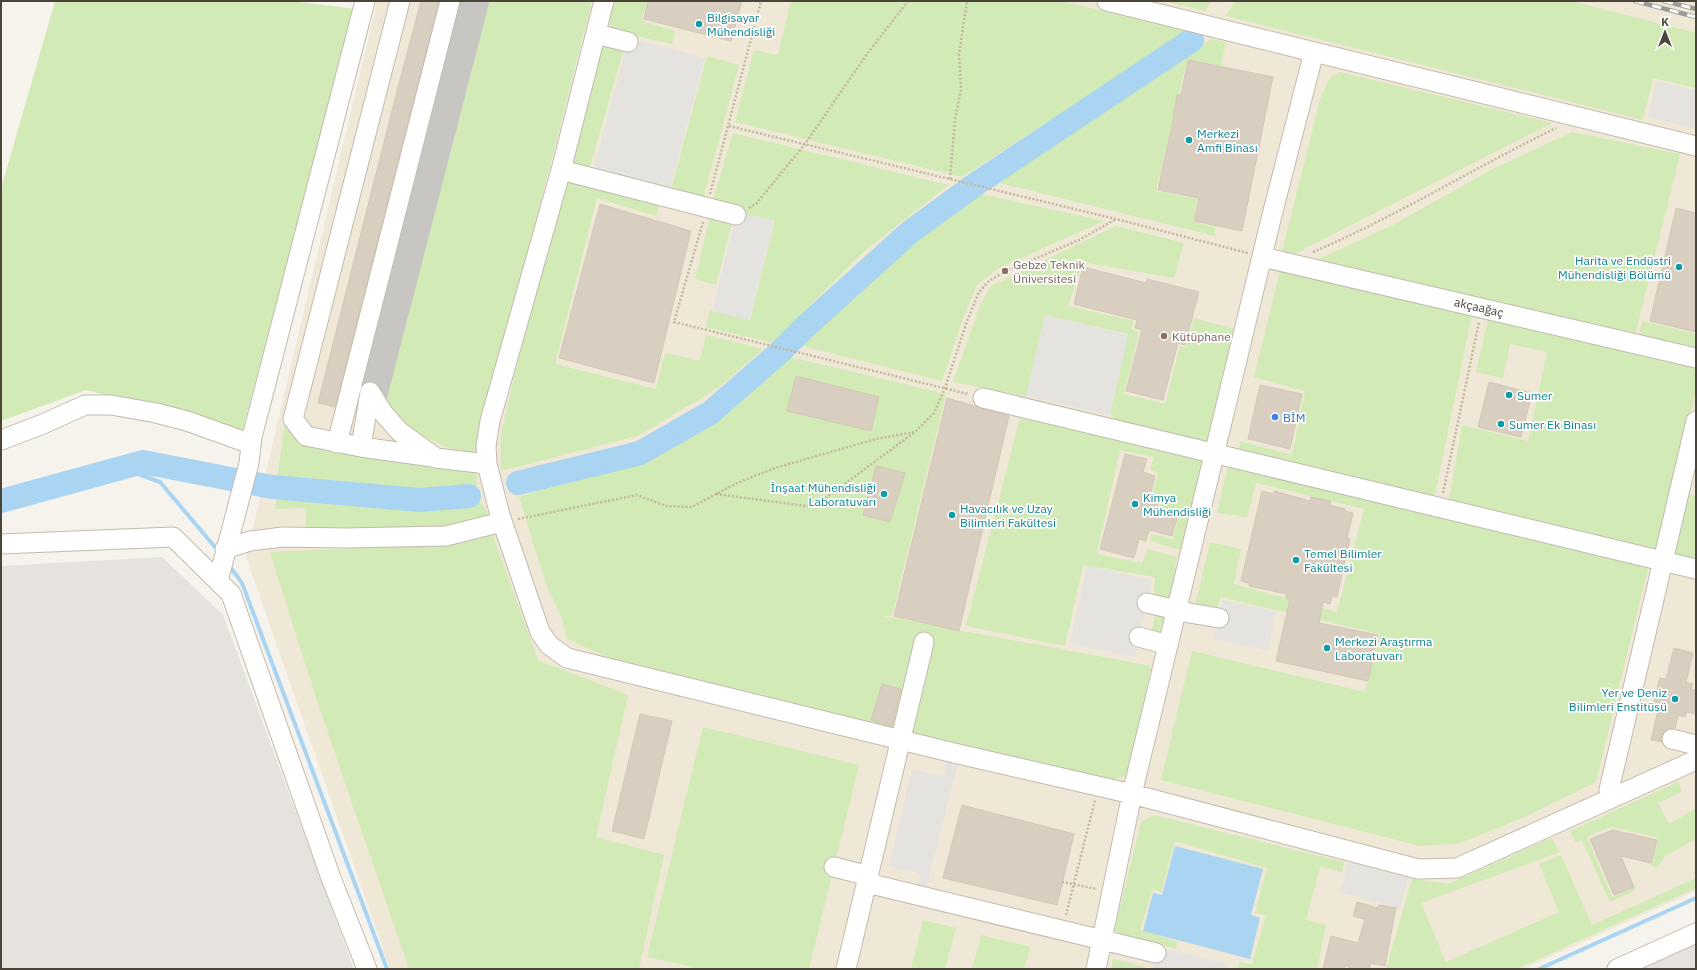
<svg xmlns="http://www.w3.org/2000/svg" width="1697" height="970" viewBox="0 0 1697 970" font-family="'IBM Plex Sans',sans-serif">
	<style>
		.industrial { fill: #e6e2dd }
		.education { fill: #efe8d6 }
		.green { fill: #d2eab5 }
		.parking { fill: #e5e3e0 }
		.water { fill: #a9d4f2 }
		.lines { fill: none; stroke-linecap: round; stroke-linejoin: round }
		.stream { stroke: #a9d4f2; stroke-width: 4 }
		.river { stroke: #a9d4f2; stroke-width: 24 }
		.taxiway { stroke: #c8c6c3; stroke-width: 36 }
		.building { fill: #d8cfc1; stroke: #d3c7b4 }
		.minor-casing { stroke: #c2bbae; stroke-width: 21 }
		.path { stroke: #c4b79f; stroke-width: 2.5; stroke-dasharray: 2 2; stroke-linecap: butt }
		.minor { stroke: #fff; stroke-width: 19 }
		.rail-casing { stroke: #9a9a9a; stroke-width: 4.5 }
		.rail { stroke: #fff; stroke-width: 3; stroke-dasharray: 9; stroke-linecap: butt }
		.culture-dot { fill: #0f9aa8; stroke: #fff; stroke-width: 1.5 }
		.education-dot { fill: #8d6e63; stroke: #fff; stroke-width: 1.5 }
		.shop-dot { fill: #3f7fe0; stroke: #fff; stroke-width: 1.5 }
		.labels { text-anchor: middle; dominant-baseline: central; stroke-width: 3.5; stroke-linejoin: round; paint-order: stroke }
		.culture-label { font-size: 12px; fill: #0d838f; stroke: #fff; text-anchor: start }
		.education-label { font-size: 12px; fill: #785e54; stroke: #fff; text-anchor: start }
		.street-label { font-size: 12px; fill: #4b4439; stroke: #fff }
		.shop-label { font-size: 12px; fill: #366cbe; stroke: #fff; text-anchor: start }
	</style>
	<rect width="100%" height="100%" fill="#f6f3ec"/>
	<path class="industrial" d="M162,557l61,58 131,354h-353v-403z
		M1696,941v28h-64z"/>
	<path class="education" d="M377,1h1319v890l-173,78h-1133l-144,-412z"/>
	<path class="green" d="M55,1h236l65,8 -114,422 -156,-41 -85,31v-232z
		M485,1h107l-116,454 -30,-8 -49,-24 -12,-24z
		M613,1h34l-5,20 33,10 -3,13 -58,-13 -6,-10z
		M791,1h271l126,31 -226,145 -227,-55 19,-72 24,5z
		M1165,1h47l-7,10z
		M1235,1h336l125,32v55l-43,-10 -10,42 -417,-104z
		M1211,39l15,3 -5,24 -34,-6 -31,131 41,8 -4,23 22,5v9l-219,-54z
		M604,42l20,6 -35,122 -15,-3 -4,-8 27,-114z
		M707,56l32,9 -36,135 -32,-10z
		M1340,72l212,51 -262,133 -9,-1 39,-155 10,-23z
		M1572,132l108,22 -46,185 -322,-77 79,-36 98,-55z
		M733,133l215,52 -87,69 -88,89 -67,-16 4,-17 40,10 25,-99 -64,-15z
		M569,178l91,24 -4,14 -59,-18 -42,166 101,25 9,-36 35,8 6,-26 57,14 -44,38 -79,48 -139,36v-36l15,-66 47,-187z
		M976,193l128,28 -105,47 -22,17 -14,33 -21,63 -143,-36 115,-106z
		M710,217l22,5 -16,63 -21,-6z
		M1116,226l68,17 -10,35 -91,-16 -15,44 66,15 -2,8 7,3 -15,62 41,10 15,-58 6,1 8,-29 45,12 -30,116 -96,-24v-6l-3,-1 18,-81 -83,-19 -19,81 -73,-14 28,-79 10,-17z
		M1280,271l192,44 -38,184 -196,-45 2,-13 52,14 13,-64 -51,-14z
		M1488,320l208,47v22l-38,161 -209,-49 13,-76 66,16 19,-89 -37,-8 -7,34 -27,-6z
		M1642,321l54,13v18l-58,-14z
		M786,356l160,38 -54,222h-9l268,50 -23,109 -17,5 -302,-72 -204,-52 -38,-17 -6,-23 -14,-29 -28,-90 127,-38 74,-47z
		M1020,418l81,15 105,25 -21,93 -35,-10 1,-7 22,5 7,-27 -20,-5 1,-10 -8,-4 5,-21 -8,-2 4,-13 -34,-7 -23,104 45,9 6,-14 29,8 -2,11h7l-8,33 -20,-6 1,-18 -72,-12 -18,81 -99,-20z
		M285,423l14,22 178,25 -1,18 -54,5 -145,-13z
		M1229,461l419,107 -52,214 -73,36 -66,26 -37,2 -259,-66 31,-129 173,41 15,-58 -160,-37 -3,13 -22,-4 15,-64 31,7 -7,35 103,28 27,-103 -108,-26 -9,34 -30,-4z
		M278,493l170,14 32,-6 9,15 -43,11 -140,1v-20l-31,1z
		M1686,493l10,3v47l-2,10 2,1v9l-25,-6z
		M492,534l46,126 90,35 -32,142 68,18 -25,114h-230l-93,-271 -46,-146 189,-8z
		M1156,612l14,3 -4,21 -15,-3z
		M703,727l156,38 -50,204h-108l-54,-12z
		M1678,782l4,10 -24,11 11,21 27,-16v31l-31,17 -8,12 -6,-2 8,-28 -48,-11 -24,10 25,60 23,-10 1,3 -26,12 -28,-62 -6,3 -6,-12z
		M1154,815l190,47 -2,10 -22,-5 -14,53 20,5 -9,44h-79l2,-7 12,2 14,-49 -11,-2 12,-45 -92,-27 -14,51 -8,-3 -13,41 38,12 -2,7 -62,-17 27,-110z
		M1551,838l9,14 -139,51 25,59 113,-50 -20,-48 22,-9 31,70 104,-47v10l-179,81h-131l26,-90 36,5z
		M923,920l33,8 -11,41h-34z
		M981,935l49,12 -6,22h-52z
		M1113,959l32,8v2h-34z"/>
	<path class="parking" d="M629,38l76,20 -37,137 -76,-21z
		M1656,81l40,10v38l-48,-12z
		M737,212l37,9 -25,99 -37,-9z
		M1045,315l83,20 -19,80 -83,-19z
		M1087,566l65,14 -17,77 -65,-14z
		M1223,600l53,12 -8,39 -54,-12z
		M942,759l22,4 -6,1 -1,3 -30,118 1,3 -16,-1 4,-2 3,-5 1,-4 -2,-3 -29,-7 23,-97 29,7 3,-2 2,-10z
		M1348,862l60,16 -8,31 -60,-17z
		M1158,947l68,17 -1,5h-73z"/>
	<path class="water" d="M1175,846l88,23 -12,46 9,3 -10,41 -107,-28 10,-38 9,2z"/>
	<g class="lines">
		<path class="stream" d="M122,468l38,14 55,65
			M231,568l11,15 145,386
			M1539,969l157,-71"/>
		<path class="river" d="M518,483l122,-30 70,-40 71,-62 25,-25 104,-94 66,-48 216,-144
			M1,501l142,-39 129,25 148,13 49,-4"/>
		<path class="taxiway" d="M370,392l101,-391"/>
	</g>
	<path class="building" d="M421,1h18l-104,406 -17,-4 79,-312z
		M648,1h94l-11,40 -87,-22z
		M1188,60l85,17 -31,154 -48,-10 5,-23 -41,-8 16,-74h-1l4,-21h4z
		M600,204l91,27 -37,152 -95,-25z
		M1676,208l20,5v119l-46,-11z
		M1083,267l63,16 1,-4 52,13 -14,53 -7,-2 -15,57 -37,-9 16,-61 -7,-2 2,-8 -63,-16z
		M796,376l83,21 -8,34 -84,-20z
		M1489,382l43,11 -11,44 -43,-10z
		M1260,385l42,9 -12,55 -42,-10z
		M947,398l62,18 -50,215 -65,-15z
		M1125,454l22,5 -4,13 12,4 -5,21 9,2 -2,10 21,6 -6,21 -23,-6 -3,11 -7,-2 -5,19 -34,-9z
		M876,466l29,7 -15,49 -27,-7z
		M1262,491l12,3v-3l36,10 1,-4 20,4 -1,4 15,4v2l8,2 -6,25 3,1 -13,58 -5,-1 -2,8 -7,-2 -4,21 59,12 -10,46 -92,-20 14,-62 -4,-1 1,-4 -38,-8v-3l-8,-2z
		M1674,648l19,5 -7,29 7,2 -2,5 5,1v24l-9,-2 -2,5 -7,-2 -3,13 -6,1 -5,3 -3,5 1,5 -11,-2 7,-30 -6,-2 8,-30 6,1z
		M882,684l19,5 -9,37 -21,-6z
		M640,714l32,7 -28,118 -32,-8z
		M962,805l112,29 -17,71 -114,-27z
		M1613,830l44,10 -6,23 -30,-7 13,31 -20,8 -24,-56z
		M1357,902l21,6 1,-3 17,3 -11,58 -14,-3 -2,6h-14l-10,-3 -1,3h-21l8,-33 27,7 7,-24 -12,-3z"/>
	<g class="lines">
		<defs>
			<path id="minor" d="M604,1l-43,169 -71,251 -4,25 1,18 13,51 40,117 9,13 18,13 387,95 178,41 286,75 39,-1 239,-108
				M1107,1l589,145
				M596,34l32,8
				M561,170l175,45
				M1262,257l434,101
				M370,392l14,22 16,18 36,26 51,6
				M370,392l-9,55 72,10
				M983,398l713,171
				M1,440l42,-16 42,-19h26l45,8 31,8 64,23
				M337,443l113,-442
				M361,447l-55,-11 -13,-17 107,-418
				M1,544l172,-7 58,57 100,284 36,91
				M225,549l25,-8 33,-4 63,1 100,-2 56,-14
				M218,581l31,-118 3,-26 113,-436
				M1147,603l42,10 30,5
				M1139,637l29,8
				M1672,739l24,6
				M1609,790l87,-369
				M834,867l35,9
				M867,883l289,70
				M846,969l78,-327
				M1096,969l36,-175 140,-579 42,-163
				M1617,969l79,-36"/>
		</defs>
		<use href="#minor" class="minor-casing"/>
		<path class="path" d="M729,126l387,93 132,34
			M950,179l5,-59 6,-31 -2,-35 8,-53
			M710,194l51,-193
			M749,208l7,-4 49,-60 62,-90 41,-53
			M703,222l-29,100 294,72
			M1313,252c84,-36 161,-84 243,-124
			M1443,493l36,-171
			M716,494l91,12 13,-4 95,-70
			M518,519l119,-24 29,11 26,1 45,-24 38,-15 101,-29 39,-7 19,-19 11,-25 22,-67 12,-29 10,-11 15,-9 75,-32 37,-21
			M1062,882l35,7
			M1066,915l29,-115"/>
		<use href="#minor" class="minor"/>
		<defs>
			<path id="rail" d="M1635,1l61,16
				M1664,1l32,8"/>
		</defs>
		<use href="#rail" class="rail-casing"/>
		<use href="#rail" class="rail"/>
	</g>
	<g class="culture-dot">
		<circle cx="699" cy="24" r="4"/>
		<circle cx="1189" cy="140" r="4"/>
		<circle cx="1679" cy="267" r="4"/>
		<circle cx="1509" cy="395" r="4"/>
		<circle cx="1501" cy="424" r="4"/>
		<circle cx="884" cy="494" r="4"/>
		<circle cx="1135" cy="504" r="4"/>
		<circle cx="952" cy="515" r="4"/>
		<circle cx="1296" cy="560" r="4"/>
		<circle cx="1327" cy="648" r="4"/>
		<circle cx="1675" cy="699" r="4"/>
	</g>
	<g class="education-dot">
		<circle cx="1005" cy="271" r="4"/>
		<circle cx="1164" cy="336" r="4"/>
	</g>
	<circle class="shop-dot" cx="1275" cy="417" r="4"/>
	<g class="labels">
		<g class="culture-label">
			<text x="707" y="17">Bilgisayar<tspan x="707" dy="14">Mühendisliği</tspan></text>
			<text x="1197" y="133">Merkezi<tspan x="1197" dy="14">Amfi Binası</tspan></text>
			<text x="1671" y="260" text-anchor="end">Harita ve Endüstri<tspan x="1671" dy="14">Mühendisliği Bölümü</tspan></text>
			<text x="1517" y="395">Sumer</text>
			<text x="1509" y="424">Sumer Ek Binası</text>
			<text x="876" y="487" text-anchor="end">İnşaat Mühendisliği<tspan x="876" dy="14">Laboratuvarı</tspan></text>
			<text x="1143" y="497">Kimya<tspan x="1143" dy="14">Mühendisliği</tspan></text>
			<text x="960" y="508">Havacılık ve Uzay<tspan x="960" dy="14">Bilimleri Fakültesi</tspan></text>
			<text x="1304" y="553">Temel Bilimler<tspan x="1304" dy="14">Fakültesi</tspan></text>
			<text x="1335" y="641">Merkezi Araştırma<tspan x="1335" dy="14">Laboratuvarı</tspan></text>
			<text x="1667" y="692" text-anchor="end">Yer ve Deniz<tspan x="1667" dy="14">Bilimleri Enstitüsü</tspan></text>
		</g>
		<g class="education-label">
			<text x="1013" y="264">Gebze Teknik<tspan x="1013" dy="14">Üniversitesi</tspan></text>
			<text x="1172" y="336">Kütüphane</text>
		</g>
		<g class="street-label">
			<text transform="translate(1479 307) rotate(13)">akçaağaç</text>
		</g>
		<g class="shop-label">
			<text x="1283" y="417">BİM</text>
		</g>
	</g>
	<rect width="1697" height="970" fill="none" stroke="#4b4439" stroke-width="4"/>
	<g transform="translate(1665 32)" stroke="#ffffff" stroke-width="3" paint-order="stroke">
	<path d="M0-3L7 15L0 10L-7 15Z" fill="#4b4439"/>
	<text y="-6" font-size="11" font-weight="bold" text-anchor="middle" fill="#4b4439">K</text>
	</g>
</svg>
